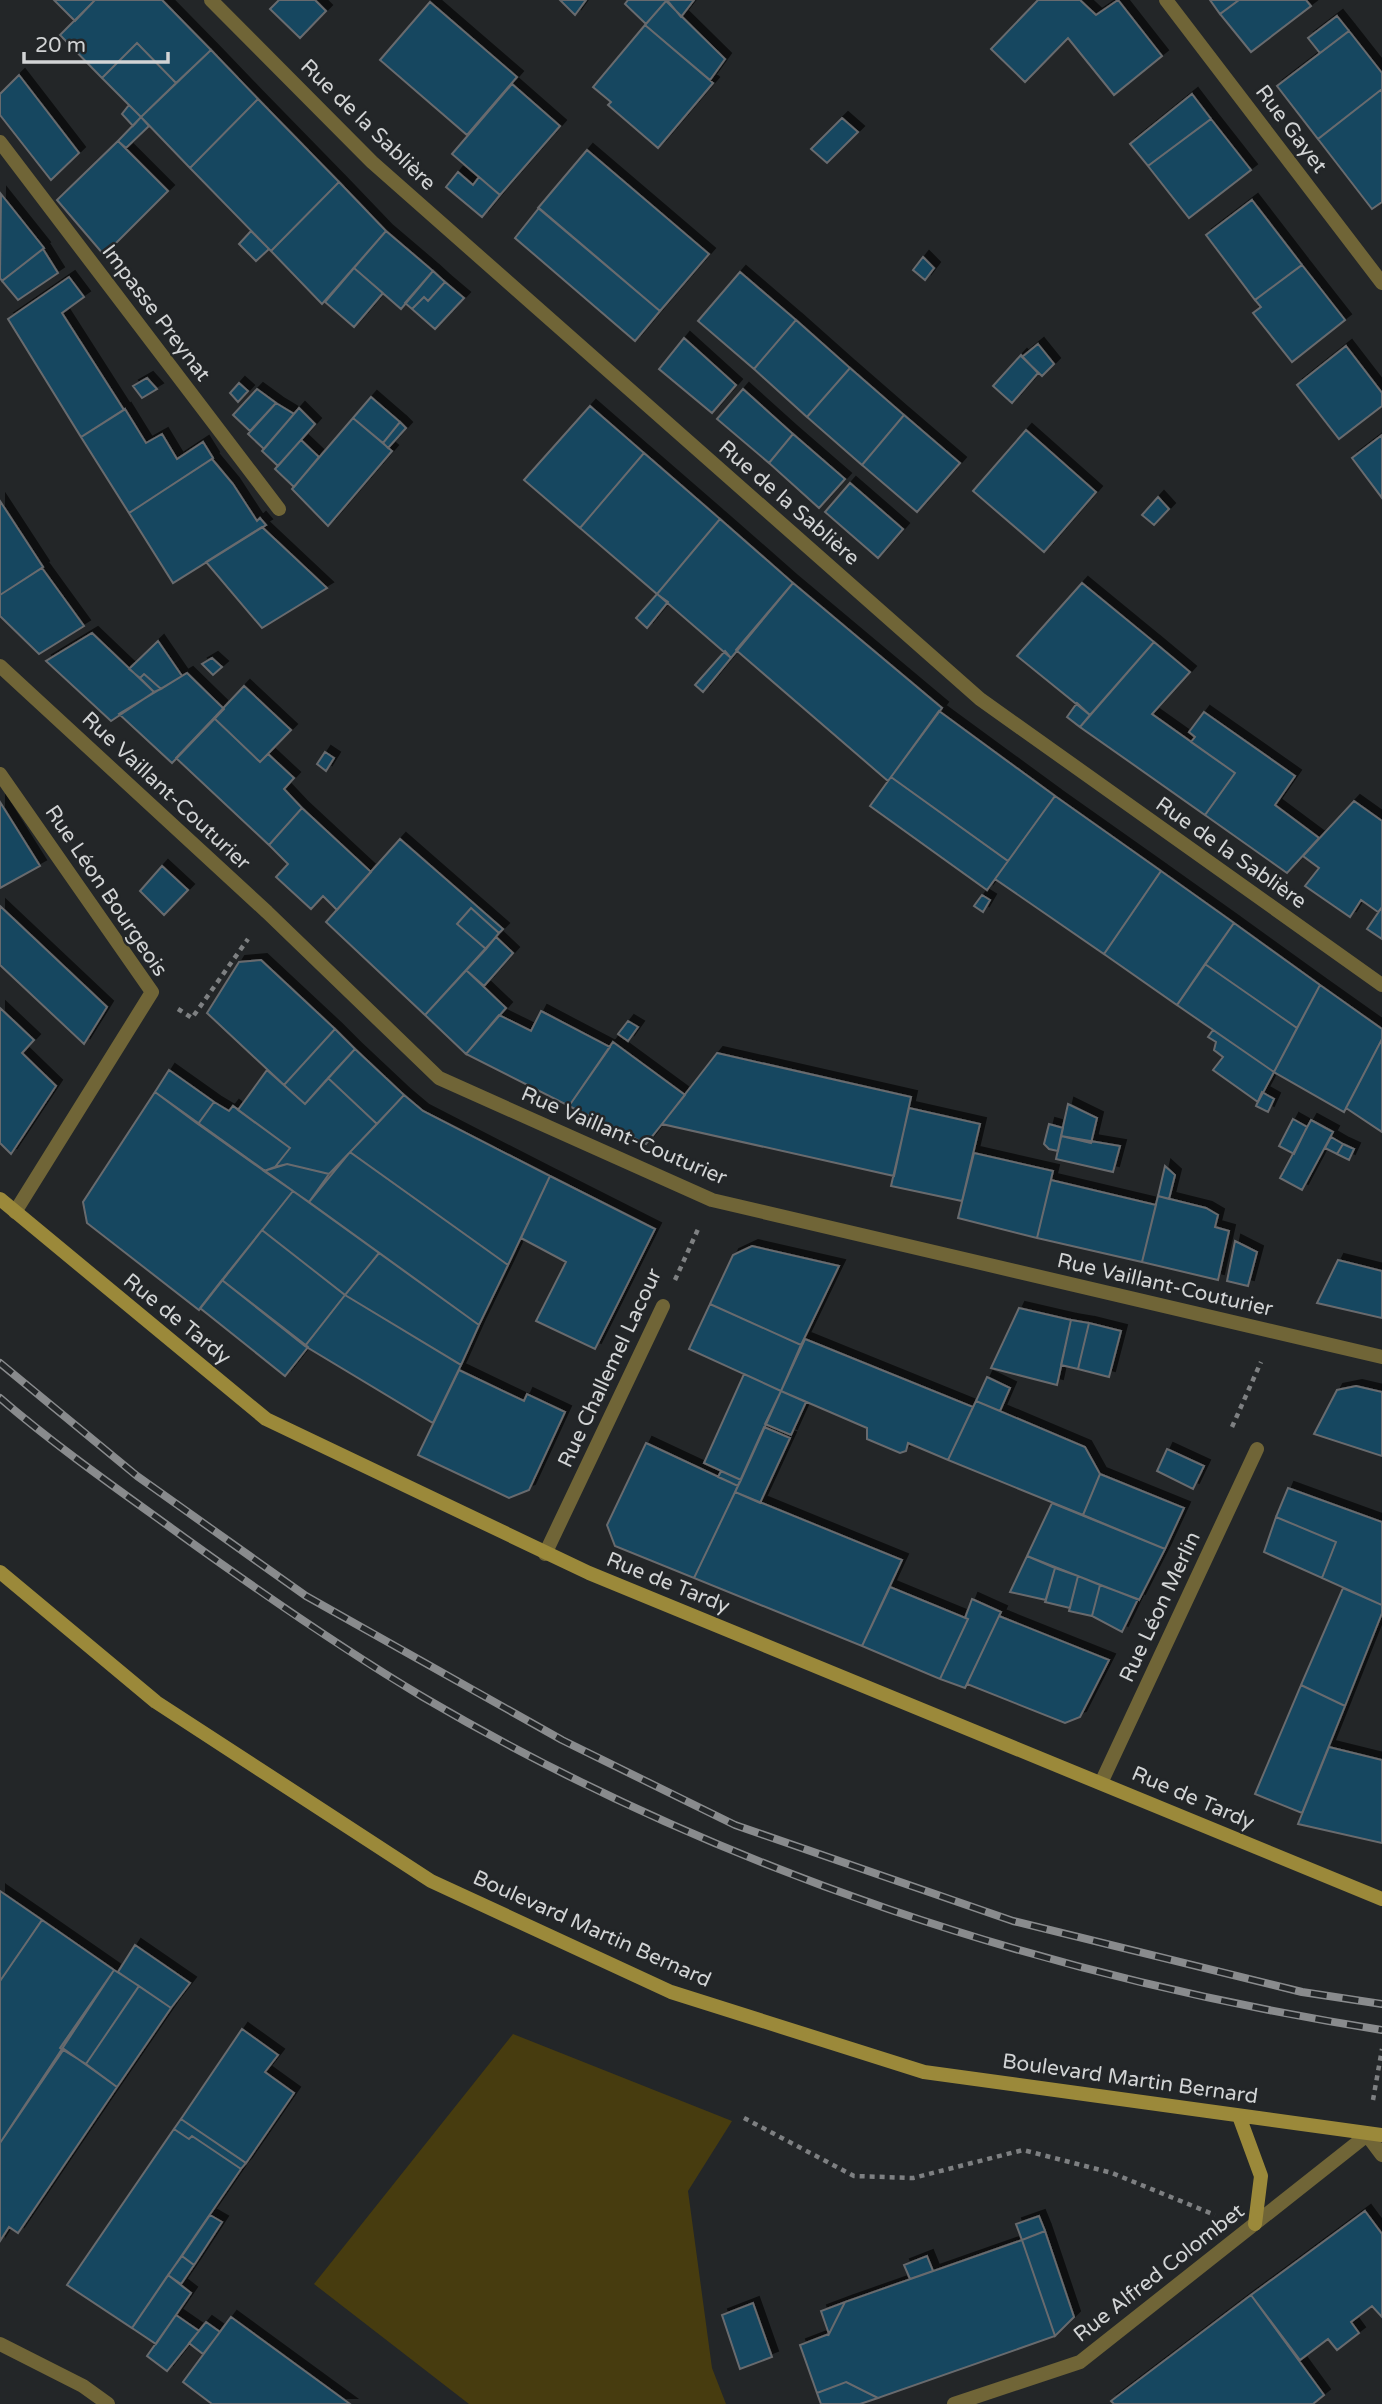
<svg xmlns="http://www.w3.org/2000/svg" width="1382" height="2404" viewBox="0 0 1382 2404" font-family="'Varela Round',sans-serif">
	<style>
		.green { fill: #473c0f }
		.building { fill: #134661; stroke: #686b6e; stroke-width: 2; filter: url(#shadow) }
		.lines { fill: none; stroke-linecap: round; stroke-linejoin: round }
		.path { stroke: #7e8082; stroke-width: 4.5; stroke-dasharray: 5 5; stroke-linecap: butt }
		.lane { stroke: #706537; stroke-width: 14 }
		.street { stroke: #706537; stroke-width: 14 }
		.secondary { stroke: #9b893a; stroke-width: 14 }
		.rail-casing { stroke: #898b8d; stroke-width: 8 }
		.rail { stroke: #232628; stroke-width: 5; stroke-dasharray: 16; stroke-linecap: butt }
		.labels { text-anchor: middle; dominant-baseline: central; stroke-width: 5; stroke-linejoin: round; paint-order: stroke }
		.street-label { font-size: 21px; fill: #d2d4d5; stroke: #232628 }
	</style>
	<defs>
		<filter id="shadow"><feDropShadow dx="6" dy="-6" stdDeviation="0" flood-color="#0009"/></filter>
	</defs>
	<rect width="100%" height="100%" fill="#232628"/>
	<path class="green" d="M513,2034l219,87 -44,70 24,177 14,36h-257l-155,-120z"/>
	<path class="building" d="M54,0h41l-20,21z
		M95,0h67l49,50 -35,33 -39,-40 -35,35 -42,-43z
		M279,0h36l11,11 -26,27 -30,-29z
		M560,0h26l-11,15z
		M628,0h39l-21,24 -21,-20z
		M667,0h27l-13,17z
		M1038,0h42l16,15 22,-15 44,56 -48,39 -46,-57 -43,44 -34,-33z
		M1210,0h29l-19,14z
		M1239,0h67l5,6 -60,46 -31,-38z
		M666,1l59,58 -15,21 -65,-55z
		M430,2l87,75 -50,58 -87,-75z
		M1337,16l12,15 -29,22 -12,-15z
		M645,25l68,58 -55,65 -50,-43 3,-3 -18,-15z
		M1349,31l33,42v16l-64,50 -41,-53z
		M137,43l39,40 -35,34 -39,-39z
		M211,50l47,49 -68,69 -49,-51z
		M19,75l60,78 -28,27 -51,-65v-21z
		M512,84l48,42 -60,69 -48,-41z
		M1382,89v113l-10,7 -54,-70z
		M1192,94l19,25 -63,47 -18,-22z
		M258,99l81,83 -68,69 -81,-83z
		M129,105l12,12 -8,9 -11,-12z
		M141,117l8,9 -23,22 -8,-7z
		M842,118l16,14 -31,31 -16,-14z
		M1211,119l40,51 -62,48 -41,-52z
		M118,141l50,50 -64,64 -47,-55z
		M587,150l122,104 -49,57 -122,-103z
		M458,172l15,13 6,-8 21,18 -18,22 -36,-30z
		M339,182l47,49 -64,73 -51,-53z
		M1,194l43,54 -42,33 -2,-3z
		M1252,200l50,65 -47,35 -49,-65z
		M539,208l121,103 -25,30 -120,-103z
		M251,231l18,18 -13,12 -17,-17z
		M386,231l47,40 -32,38 -47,-41z
		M43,249l15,24 -40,27 -16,-19z
		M923,257l11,11 -9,12 -12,-10z
		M1302,265l43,55 -53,42 -39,-49 8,-6 -6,-7z
		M354,268l29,25 -29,34 -29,-25z
		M433,271l12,11 -17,19 -4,-4 -12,12 -7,-6z
		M740,272l56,48 -42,49 -56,-48z
		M69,277l15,20 -22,16 62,97 -43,27 -73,-118z
		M445,282l19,16 -29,31 -23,-20 12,-12 4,4z
		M796,320l54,48 -43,49 -53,-48z
		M684,338l52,47 -24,28 -53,-44z
		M1038,344l16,20 -12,12 -20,-19z
		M1346,346l36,47v13l-43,33 -42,-54z
		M1021,355l17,18 -26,30 -19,-17z
		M850,368l54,47 -42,50 -55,-48z
		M147,378l10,11 -15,9 -9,-12z
		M239,383l9,8 -10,11 -8,-9z
		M257,389l19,14 -26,28 -17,-16z
		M743,389l50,45 -24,29 -52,-44z
		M371,397l29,25 -17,21 -30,-25z
		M276,403l18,11 -30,35 -16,-15z
		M590,406l54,47 -64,75 -56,-48z
		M299,408l16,16 -37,42 -16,-15z
		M125,409l21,34 16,-9 15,25 26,-17 10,16 -84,55 -48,-76z
		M904,415l56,48 -43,49 -55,-47z
		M353,418l39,33 -64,75 -36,-37z
		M400,422l6,6 -18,20 -5,-5z
		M1026,430l70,62 -52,60 -71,-61z
		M793,434l52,45 -26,29 -50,-45z
		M1382,435v63l-30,-40z
		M301,440l18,17 -25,30 -19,-18z
		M644,453l76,66 -63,75 -77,-66z
		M212,459l21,25 24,37 3,-3 6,7 -93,58 -44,-70z
		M850,483l53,46 -25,29 -53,-46z
		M1158,497l11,12 -15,16 -12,-10z
		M0,501l43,66 -43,28z
		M720,519l73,64 -62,75 -74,-64z
		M262,527l65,61 -65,40 -56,-66z
		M42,568l42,58 -45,28 -39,-38v-21z
		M793,583l149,125 -54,73 -152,-131z
		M1082,583l72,59 -64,73 -73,-59z
		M657,594l11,8 -21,26 -11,-10z
		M92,633l62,59 -43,29 -65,-60z
		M158,641l24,35 -21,13 -17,-15 -4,4 -11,-9z
		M1154,642l36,30 -38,42 83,59 -30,42 -125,-88z
		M725,651l6,7 -28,34 -8,-7z
		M212,658l10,9 -9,8 -11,-11z
		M187,673l37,36 -52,54 -53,-49z
		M144,674l17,15 -7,3 -14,-14z
		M244,686l47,44 -31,32 -46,-44z
		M1077,703l13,12 -10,12 -13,-10z
		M939,711l116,85 -47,65 -117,-84z
		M1204,712l91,64 -20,29 44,33 -32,35 -82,-58 30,-42 -44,-31 4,-5 -6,-5z
		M214,718l46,44 8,-8 26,24 -10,11 18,19 -33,37 -93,-87z
		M325,752l9,6 -8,13 -9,-7z
		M891,777l117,84 -21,29 -117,-84z
		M1055,796l106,75 -57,83 -109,-75z
		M1354,801l28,20v86l-4,5 -17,-12 -11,17 -45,-31 14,-18 -16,-12z
		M0,802l40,64 -40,22z
		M302,808l69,64 -34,38 -14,-14 -12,13 -35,-32 12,-13 -19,-19z
		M400,839l103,90 -4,4 -28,-25 -14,16 29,25 -61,66 -99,-93z
		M162,866l26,24 -24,25 -24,-24z
		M1161,871l73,52 -57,82 -73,-51z
		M982,895l8,5 -7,12 -9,-6z
		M0,906l107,101 -23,37 -84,-79z
		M1382,907v32l-15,-10z
		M471,908l28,25 -13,16 -29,-25z
		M1234,923l86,62 -23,43 -92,-64z
		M496,937l17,16 -29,33 -18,-16z
		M261,960l74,69 -51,56 -77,-72 32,-51z
		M1205,964l92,64 -23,44 -97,-67z
		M466,970l40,38 -40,46 -41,-39z
		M1320,985l62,44v10l-38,73 -70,-40z
		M0,1008l34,32 -12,13 34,33 -45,68 -11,-11z
		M541,1011l69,36 -41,59 -103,-52 33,-39 32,16z
		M628,1021l10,6 -10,14 -10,-7z
		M335,1029l20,20 -50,55 -21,-19z
		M1213,1030l61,42 -16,30 -45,-32 10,-13 -9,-7 2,-8 -8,-5z
		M1382,1039v93l-36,-24z
		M613,1042l72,53 -39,49 -77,-38z
		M355,1049l49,46 -27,29 -49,-46z
		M717,1053l194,44 -17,79 -232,-52z
		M169,1070l45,32 -16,22 -43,-32z
		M267,1070l38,34 23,-26 49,46 -48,50 -42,-10 -12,3 15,-19 -52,-38z
		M155,1092l138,99 -94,119 -112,-87 -4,-21z
		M1262,1092l12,7 -6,13 -12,-6z
		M404,1095l19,16 127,65 -42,89 -158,-113z
		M214,1102l15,9 4,-5 57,42 -15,19 -11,4 -66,-47z
		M1068,1104l29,14 -6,25 -30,-7z
		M909,1108l71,16 -18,77 -71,-15z
		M1293,1119l14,8 -13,27 -15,-8z
		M1311,1120l22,12 -31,58 -22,-12z
		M1049,1124l14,4 -5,23 -9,-2 -5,-5z
		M1061,1136l59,10 -7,26 -57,-13z
		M1331,1137l12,7 -6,10 -12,-6z
		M1343,1144l11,5 -5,11 -12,-6z
		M350,1152l158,113 -29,60 -170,-123z
		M974,1153l79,18 -16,67 -79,-20z
		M287,1164l42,10 -20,28 -45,-31z
		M1165,1166l10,9 -6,24 -11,-3z
		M550,1176l105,53 -60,120 -59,-28 30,-59 -45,-24z
		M1051,1180l105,25 -14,57 -105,-24z
		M293,1191l86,62 -34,42 -83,-65z
		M1158,1196l48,12 12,7 -3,12 14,4 -11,49 -76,-18z
		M262,1230l83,65 -40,51 -83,-66z
		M1235,1241l22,11 -9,34 -21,-5z
		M752,1246l87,20 -38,79 -91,-41 23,-49z
		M379,1253l100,72 -18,40 -116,-70z
		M1338,1260l44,11v47l-65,-15z
		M222,1280l86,67 -23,29 -85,-68z
		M345,1295l116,70 -28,58 -128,-77z
		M710,1304l91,41 -20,46 -92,-42z
		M1019,1308l52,12 -14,65 -66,-17z
		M1071,1320l18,3 -11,46 -17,-4z
		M1089,1323l32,8 -12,46 -31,-8z
		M805,1339l168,68 -25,53 -40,-17 -2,8 -6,2 -33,-14v-11l-86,-37z
		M459,1370l65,31 3,-7 38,18 -36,78 -20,8 -91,-43z
		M744,1374l37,17 -40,89 -37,-17z
		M987,1377l23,11 -10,23 -24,-10z
		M1356,1386l26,6v64l-68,-22 23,-44z
		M781,1391l25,11 -15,33 -26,-11z
		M976,1401l109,46 15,27 -17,41 -135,-55z
		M764,1427l26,11 -30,65 -25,-11z
		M646,1443l92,43 -44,92 -79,-32 -8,-21z
		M1167,1449l37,17 -11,23 -36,-18z
		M721,1471l20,9 -3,6 -20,-9z
		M1100,1474l84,34 -19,41 -82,-34z
		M1288,1488l94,34v83l-60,-27 14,-36 -60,-25z
		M735,1492l167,68 -40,86 -168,-68z
		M1052,1503l113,46 -26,51 -112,-44z
		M1276,1517l60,25 -14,36 -58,-26z
		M1027,1556l28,12 -9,32 -36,-8z
		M1055,1568l23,8 -8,32 -25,-6z
		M1078,1576l22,9 -8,31 -23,-5z
		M1100,1585l38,14 -16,33 -30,-16z
		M890,1587l78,32 -28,60 -78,-33z
		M1343,1588l39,17v8l-37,93 -44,-21z
		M972,1599l29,13 -36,76 -25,-9 28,-60 -3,-1z
		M999,1616l110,44 -29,57 -15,6 -98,-39z
		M1301,1685l44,21 -43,107 -47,-19z
		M1329,1747l53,13v83l-84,-19z
		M0,1891l42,29 -42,61z
		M42,1920l72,50 -114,173v-162z
		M135,1945l55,38 -19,25 -53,-36z
		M114,1970l25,16 -53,78 -26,-16z
		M139,1986l32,22 -54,79 -31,-23z
		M242,2029l36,26 -13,17 29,21 -48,70 -65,-44z
		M64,2049l53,38 -99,146 -9,-6 -9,14v-98z
		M181,2119l65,44 -5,6 -49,-33 -3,3 -15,-10z
		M174,2129l15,10 3,-3 49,33 -109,159 -65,-43z
		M1365,2211l17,23v83l-10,-11 -21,16 8,11 -22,17 -9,-11 -28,21 -49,-65z
		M210,2215l12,7 -28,43 -12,-9z
		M1039,2216l6,15 -23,9 -6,-16z
		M1045,2231l29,86 -19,19 -33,-96z
		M1022,2240l33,96 -177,62 -32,-16 -29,11 -17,-48 29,-11 16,-32z
		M182,2256l12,9 -13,19 -13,-9z
		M927,2256l6,15 -23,8 -6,-14z
		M168,2275l23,18 -35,51 -24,-16z
		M1251,2295l73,100 -11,9h-199l-3,-3z
		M845,2302l-16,32 -8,-23z
		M753,2303l19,54 -32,12 -18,-54z
		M176,2315l23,16 -32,40 -20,-15z
		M231,2317l119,87h-138l-29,-22z
		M206,2322l14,10 -17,22 -14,-11z
		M846,2382l32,16 -18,6h-39l-4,-11z"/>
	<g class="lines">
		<path class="path" d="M178,1009l14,9 56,-79
			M675,1280l24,-53
			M1232,1427l29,-65
			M1373,2100l9,-51
			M744,2118l110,58 59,2 110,-28 89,23 103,42"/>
		<path class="lane" d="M0,142l279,367
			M545,1554l118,-248
			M1101,1783l156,-334"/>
		<path class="street" d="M211,0l161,162 608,537 402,286
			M1166,0l216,283
			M0,666l267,246 172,166 273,122 670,157
			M0,774l152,218 -137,220
			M0,2344l83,42 25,18
			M954,2404l126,-42 287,-227 15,20"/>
		<path class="secondary" d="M0,1199l266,220 323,154 793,326
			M0,1572l156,130 275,179 240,111 253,80 458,63
			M1239,2116l22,60 -6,48"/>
		<defs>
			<path id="rail" d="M0,1363l137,113 169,120 256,144 173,85 278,96 289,71 80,12
				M0,1398c58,50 123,95 185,140 78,56 156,110 238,159 294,173 623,280 959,333"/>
		</defs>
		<use href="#rail" class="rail-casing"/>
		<use href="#rail" class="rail"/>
	</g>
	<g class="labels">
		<g class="street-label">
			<text transform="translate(368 125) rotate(44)">Rue de la Sablière</text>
			<text transform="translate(1291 129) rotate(53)">Rue Gayet</text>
			<text transform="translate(156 313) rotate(53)">Impasse Preynat</text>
			<text transform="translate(789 503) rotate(41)">Rue de la Sablière</text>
			<text transform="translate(166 791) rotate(43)">Rue Vaillant-Couturier</text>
			<text transform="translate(1231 853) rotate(35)">Rue de la Sablière</text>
			<text transform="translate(106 891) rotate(56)">Rue Léon Bourgeois</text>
			<text transform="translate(624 1136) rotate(23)">Rue Vaillant-Couturier</text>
			<text transform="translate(1165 1285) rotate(13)">Rue Vaillant-Couturier</text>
			<text transform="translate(177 1319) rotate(39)">Rue de Tardy</text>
			<text transform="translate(610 1368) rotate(-65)">Rue Challemel Lacour</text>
			<text transform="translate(668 1583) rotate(22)">Rue de Tardy</text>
			<text transform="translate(1160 1607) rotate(-65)">Rue Léon Merlin</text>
			<text transform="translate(1193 1798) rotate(23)">Rue de Tardy</text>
			<text transform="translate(592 1929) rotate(24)">Boulevard Martin Bernard</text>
			<text transform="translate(1130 2079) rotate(8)">Boulevard Martin Bernard</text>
			<text transform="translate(1159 2273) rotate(-38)">Rue Alfred Colombet</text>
		</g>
	</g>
	<path d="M24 52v10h144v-10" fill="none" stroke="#d2d4d5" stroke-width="3.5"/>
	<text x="35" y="52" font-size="21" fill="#d2d4d5" stroke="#232628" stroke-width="5" paint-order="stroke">20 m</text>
</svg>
